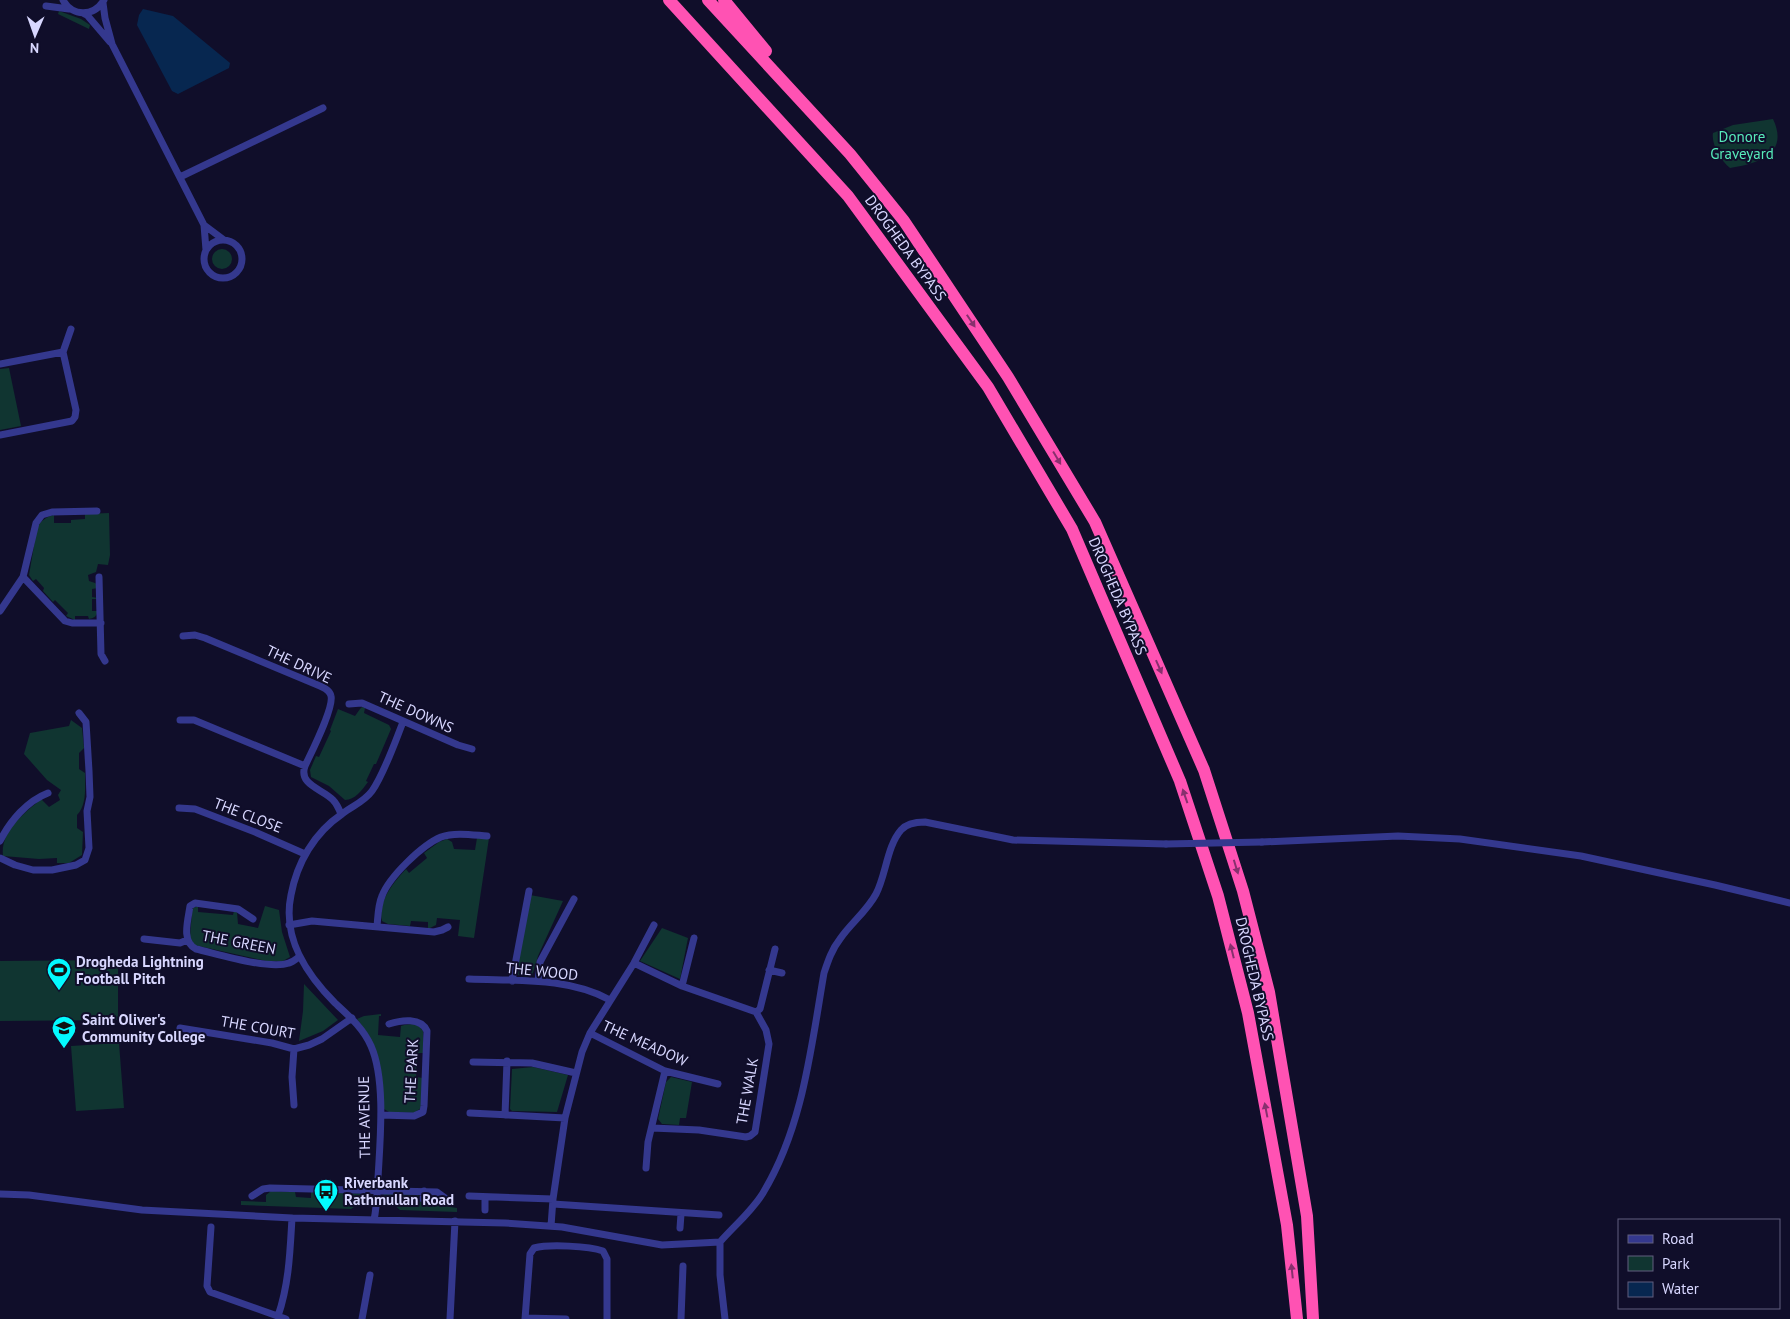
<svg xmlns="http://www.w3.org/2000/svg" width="1790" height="1319" viewBox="0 0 1790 1319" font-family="'PT Sans',sans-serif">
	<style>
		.green { fill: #103531 }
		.water { fill: #072750 }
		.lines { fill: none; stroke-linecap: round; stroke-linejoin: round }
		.minor { stroke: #34388e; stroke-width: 7 }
		.motorway { stroke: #ff52b3; stroke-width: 12 }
		.minor-bridge { stroke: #34388e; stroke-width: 7 }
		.oneway { fill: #88306e }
		.labels { text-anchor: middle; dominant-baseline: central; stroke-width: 4; stroke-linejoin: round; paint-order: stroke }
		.park-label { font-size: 15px; fill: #57ebba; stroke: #100e2a }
		.street-label { font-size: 15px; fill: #d8d7ff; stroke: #100e2a }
		.poi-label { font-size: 15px; font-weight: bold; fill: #d8d7ff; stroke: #100e2a; text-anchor: start }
	</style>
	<rect width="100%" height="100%" fill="#100e2a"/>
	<path class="green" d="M59,11l22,8 9,6 -1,4 -31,-15z
		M1773,119c17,36 -17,45 -43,49 -9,-7 -19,-24 -17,-35l20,-8z
		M212 259a10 10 0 1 1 20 0a10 10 0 1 1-20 0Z
		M9,368l12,58 -21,4v-61z
		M109,513l1,42 -2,10 -10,-1 -2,8 -8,3 1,6 6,2 3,2v3l-6,1v8l6,1v1h-6v12h6c-2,6 -4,7 -9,8l-1,-3h-13v4l-9,-4 2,-3 -13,-13 -2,2 -10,-11 1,-3 -8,-9 -3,2 -4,-6 8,-47c4,-7 8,-11 17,-13v8h17v-3l14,-1v-5z
		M362,707l3,1 -1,5 25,12 2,4 -15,35h-2l-8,17 2,1c-6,8 -13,18 -23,18l-16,-14 -18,-9 -1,-7 6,-14 3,1 12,-26 -1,-1 8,-21 17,7 5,-7z
		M71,720l11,8 2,20 -5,5v16l6,4c0,14 2,32 -8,42v13l6,4 -1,23 -13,8h-12v-5l-18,1 -36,-3c-3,-25 22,-43 38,-57l8,8 11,-7 -2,-5 3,-5 -14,-10 -23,-26 6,-21 39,-7z
		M477,838h12l-15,100 -16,-2 2,-16 -23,-2 -1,7 -8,4v-7l-17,-1 -1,5 -22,-2 -6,-3c-5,-19 12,-39 24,-52l3,4 18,-15 -3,-5 15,-11 8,-3 5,3 2,7 21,1z
		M530,895l33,6 -25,55 -6,20 -5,1 -9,-2 2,-28z
		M198,906v6l35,3 1,-4 3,1 1,12 20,4 7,-22 14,4 3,22 8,25 -7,4h-17l-72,-16 -4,-8 2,-25 1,-4z
		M662,928l26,10 -8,41 -40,-18z
		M118,960v60l-118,1v-60z
		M304,984l34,36 -15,11 -24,10 4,-30z
		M381,1014v2h-2l-1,19 22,2 1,-11c8,-3 18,-3 22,5l1,22h-7l-1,24 7,1 -2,30 -7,5 -25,-1 -5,-3c-4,-39 -2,-58 -27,-90l7,-3z
		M119,1043l5,65 -48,3 -5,-65z
		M533,1067l35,8 -11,37 -45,-1 -2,-2 2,-40z
		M671,1077l21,5 -6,36h-6l-1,7 -17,-1 -4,-5 8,-37z
		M271,1191l24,1 1,5 15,1v-6l59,2 2,2v6l-12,1 -9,6 -110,-4v-4l25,1v-7z
		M386,1193l32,1 1,6 8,1v-6l9,3 2,7 19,3v4l-57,-2 -9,-8h-10l2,-7z"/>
	<path class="water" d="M143,9l30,7 57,47 -1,5 -51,26 -6,-3 -35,-66 2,-10z"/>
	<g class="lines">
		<path class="minor" d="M63,0c9,17 31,17 41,0
			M103,3l2,15 7,26 92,181
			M46,6l23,3
			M83,13l4,2 23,27
			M180,177l143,-69
			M204 259a19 19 0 1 1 38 0a19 19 0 1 1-38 0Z
			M206,250l-2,-25 20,15
			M0,364l63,-12
			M0,435l72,-14 3,-4 1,-7 -13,-58 8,-23
			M23,577l42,44 7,2h29
			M99,577l2,77 4,7
			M0,611l23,-34 13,-54 6,-8 10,-3 45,-1
			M183,636l12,-1 10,3 115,48c4,2 10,4 11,10 3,12 -20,57 -26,70 -7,19 18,23 28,34 4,4 6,9 8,14
			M349,704l13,-1 96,42 14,4
			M180,720h14l111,46
			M179,808l16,1 60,23 50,22
			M0,841c10,-20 27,-40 48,-48
			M1262,842l136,-6 62,3 121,17 134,29 75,18
			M0,858l15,7 18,5h19l24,-5 9,-5 4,-12 -2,-37 3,-14 -1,-26 -3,-49 -7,-9
			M253,919l-15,-10 -43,-6 -5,3c-2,14 -9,36 6,43 22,5 73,21 93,14 4,-1 7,-4 10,-6
			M289,925l23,-4 122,11 8,-2 6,-3
			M377,926c1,-10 1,-21 5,-30 7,-19 40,-51 59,-59 14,-5 32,-2 46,-1
			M144,939l36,4 7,-3
			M634,963l48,23 74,26
			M769,970l13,3
			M469,979c47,2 99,-2 141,21
			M512,981l17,-90
			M538,981l2,-19 34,-63
			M682,986l12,-48
			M180,1028l92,15 22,6 15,-4 13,-6 30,-21
			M590,1033l75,38 53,13
			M473,1062l59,1 44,10
			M294,1105l-2,-28 2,-28
			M470,1113l95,5
			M381,1115l33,1 9,-4 1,-6 3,-75c-6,-14 -26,-11 -38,-7
			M505,1115l2,-54
			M652,1128l47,2 47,7 4,-1 5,-4 14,-88 -3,-14 -10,-18 4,-3 15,-60
			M646,1168l2,-26 17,-71
			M0,1194l29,1 113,15 150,8 213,5 57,4 100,18 58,-3c14,-16 32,-31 43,-49 40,-66 48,-145 61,-220 4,-12 8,-24 16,-34 11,-16 27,-28 36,-45 10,-19 11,-48 25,-64 6,-7 15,-8 24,-8l88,18 153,4
			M252,1196l11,-7 7,-1 167,4 11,8
			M469,1196l84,3
			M423,1199l1,-8
			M553,1204l166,11
			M485,1210v-13
			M374,1220c3,-14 3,-28 4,-42 2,-37 8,-98 -7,-132 -8,-18 -22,-30 -36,-43 -29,-29 -53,-65 -44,-108 6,-32 23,-62 51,-81 10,-8 22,-12 30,-23 12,-17 23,-49 31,-69
			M551,1226l2,-27 12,-81 17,-66 8,-19 44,-70 20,-38
			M211,1227l-4,59 3,6 76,27
			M680,1228l1,-14
			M720,1242v33l5,44
			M278,1316c11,-32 12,-64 14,-98
			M525,1318l41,1
			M362,1319l8,-44
			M450,1319l5,-98
			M525,1319l5,-65 4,-6c15,-4 55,-2 69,3l4,8v60
			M681,1319l2,-53"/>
		<path class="motorway" d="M669,0l179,196 140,191 84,142 108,252 38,115 30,117 39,212 10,94
			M708,0l142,154 54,67 104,156 87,145 109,248 39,121 26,101 38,224 6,103
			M724,0l42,51"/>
		<path class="minor-bridge" d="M1166,844l96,-2"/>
	</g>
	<defs><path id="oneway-solid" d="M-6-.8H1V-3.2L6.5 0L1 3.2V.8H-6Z" transform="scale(1.25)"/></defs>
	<g class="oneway">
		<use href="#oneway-solid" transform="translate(971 321) rotate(56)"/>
		<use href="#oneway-solid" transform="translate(1057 458) rotate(59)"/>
		<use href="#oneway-solid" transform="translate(1159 667) rotate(66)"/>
		<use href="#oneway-solid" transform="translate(1185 796) rotate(-109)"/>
		<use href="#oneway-solid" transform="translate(1236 867) rotate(73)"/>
		<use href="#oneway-solid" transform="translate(1232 951) rotate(-104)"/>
		<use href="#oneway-solid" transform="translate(1266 1110) rotate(-101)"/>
		<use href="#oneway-solid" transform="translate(1292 1271) rotate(-96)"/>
	</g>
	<defs>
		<symbol id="stadium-pin" viewBox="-11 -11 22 30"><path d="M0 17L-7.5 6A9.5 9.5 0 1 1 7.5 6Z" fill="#03faff" stroke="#100e2a"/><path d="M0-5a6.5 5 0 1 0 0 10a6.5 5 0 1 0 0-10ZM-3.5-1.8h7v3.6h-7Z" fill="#111"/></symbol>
		<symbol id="school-pin" viewBox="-11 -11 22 30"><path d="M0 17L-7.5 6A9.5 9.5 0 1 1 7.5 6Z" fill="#03faff" stroke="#100e2a"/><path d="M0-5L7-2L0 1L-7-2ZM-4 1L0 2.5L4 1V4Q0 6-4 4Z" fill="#111"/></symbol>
		<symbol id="bus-pin" viewBox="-11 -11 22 30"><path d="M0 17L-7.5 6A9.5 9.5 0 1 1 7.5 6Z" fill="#03faff" stroke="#100e2a"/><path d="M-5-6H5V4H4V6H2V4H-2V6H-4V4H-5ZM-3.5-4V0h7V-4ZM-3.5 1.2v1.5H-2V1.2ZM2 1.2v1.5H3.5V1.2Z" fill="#111"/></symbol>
	</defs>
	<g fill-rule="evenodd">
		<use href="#stadium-pin" x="45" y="956" width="28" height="38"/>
		<use href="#school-pin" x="50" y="1014" width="28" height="38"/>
		<use href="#bus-pin" x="312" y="1177" width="28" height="38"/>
	</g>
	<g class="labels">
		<g class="park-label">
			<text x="1742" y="136">Donore<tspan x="1742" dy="17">Graveyard</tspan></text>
		</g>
		<g class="street-label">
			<text transform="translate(906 248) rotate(54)">DROGHEDA BYPASS</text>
			<text transform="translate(1118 596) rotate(67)">DROGHEDA BYPASS</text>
			<text transform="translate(299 664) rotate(25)">THE DRIVE</text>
			<text transform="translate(416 712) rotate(24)">THE DOWNS</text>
			<text transform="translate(248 815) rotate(21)">THE CLOSE</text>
			<text transform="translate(239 942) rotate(11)">THE GREEN</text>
			<text transform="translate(542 971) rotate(6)">THE WOOD</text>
			<text transform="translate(1255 979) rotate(77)">DROGHEDA BYPASS</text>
			<text transform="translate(258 1027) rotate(10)">THE COURT</text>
			<text transform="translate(645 1043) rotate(24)">THE MEADOW</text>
			<text transform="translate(411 1071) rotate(-87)">THE PARK</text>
			<text transform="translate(747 1091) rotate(-80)">THE WALK</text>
			<text transform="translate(364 1117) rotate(-91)">THE AVENUE</text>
		</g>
		<g class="poi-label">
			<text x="76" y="961">Drogheda Lightning<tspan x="76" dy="17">Football Pitch</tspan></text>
			<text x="82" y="1019">Saint Oliver's<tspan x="82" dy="17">Community College</tspan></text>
			<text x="344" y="1182">Riverbank<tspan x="344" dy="17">Rathmullan Road</tspan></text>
		</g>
	</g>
	<rect x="1618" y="1219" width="162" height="90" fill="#100e2a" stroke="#605e7f"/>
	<rect x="1628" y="1235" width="25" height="8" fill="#34388e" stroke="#605e7f"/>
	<text x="1662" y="1244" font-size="15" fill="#d8d7ff">Road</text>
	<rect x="1628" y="1256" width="25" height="15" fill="#103531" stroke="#605e7f"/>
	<text x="1662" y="1269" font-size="15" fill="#d8d7ff">Park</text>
	<rect x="1628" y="1282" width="25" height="15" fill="#072750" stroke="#605e7f"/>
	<text x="1662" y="1294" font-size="15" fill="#d8d7ff">Water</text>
	<g transform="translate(35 35) rotate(182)" stroke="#100e2a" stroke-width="4" paint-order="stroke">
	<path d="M0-4L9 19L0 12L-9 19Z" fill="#d8d7ff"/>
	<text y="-8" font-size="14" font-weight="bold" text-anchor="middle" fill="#d8d7ff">N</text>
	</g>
</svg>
